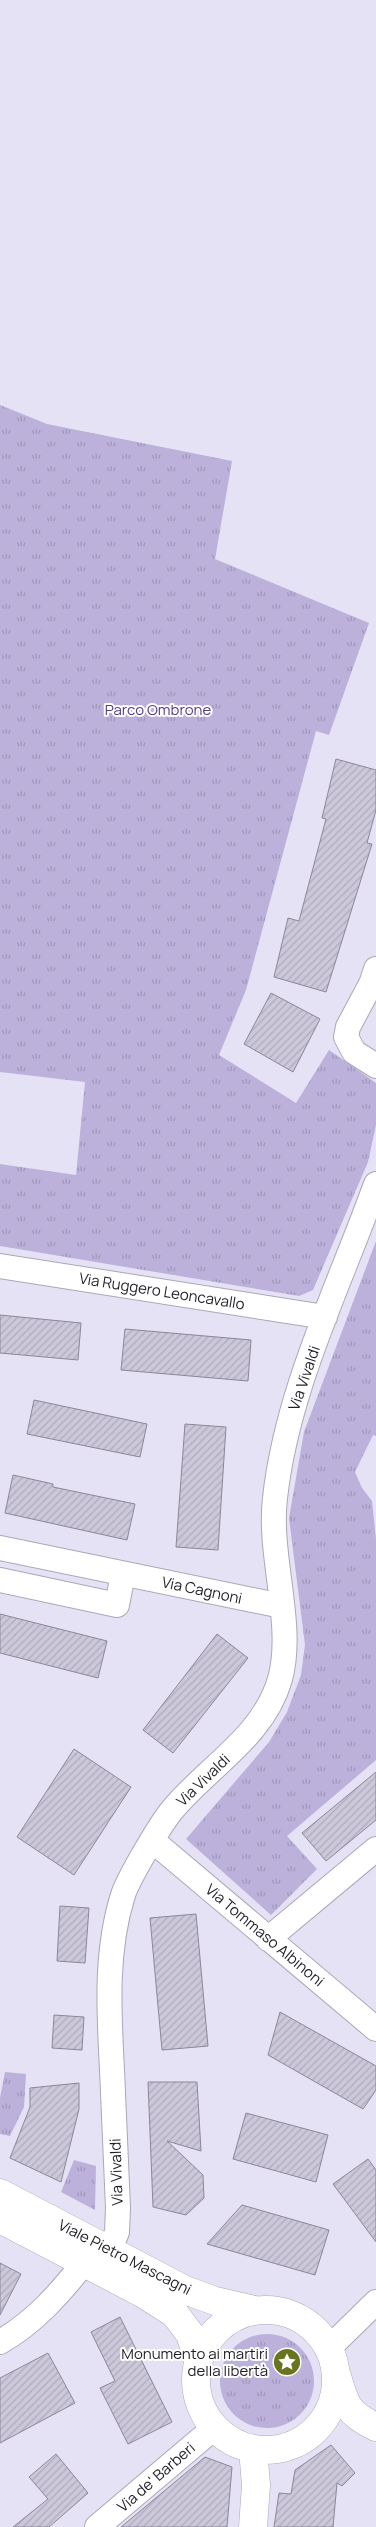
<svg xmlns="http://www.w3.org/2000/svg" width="376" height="2527" viewBox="0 0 376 2527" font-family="Manrope,sans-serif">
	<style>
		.grass { fill: url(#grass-tufts) }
		.building { fill: url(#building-hatch); stroke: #8b8798 }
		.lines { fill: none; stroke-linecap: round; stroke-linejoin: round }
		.street-casing { stroke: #aba7b8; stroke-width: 26 }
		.secondary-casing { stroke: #aba7b8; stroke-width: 29 }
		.street { stroke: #fff; stroke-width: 24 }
		.secondary { stroke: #fff; stroke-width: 28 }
		.labels { text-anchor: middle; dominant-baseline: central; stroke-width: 4; stroke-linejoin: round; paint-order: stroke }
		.park-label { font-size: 15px; fill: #553c87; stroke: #fff }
		.street-label { font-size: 15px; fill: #1f1e24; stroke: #fff }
		.poi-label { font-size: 15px; fill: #1f1e24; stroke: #fff; text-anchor: end }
	</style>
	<defs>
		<pattern id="grass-tufts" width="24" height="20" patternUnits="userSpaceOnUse" patternTransform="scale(1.25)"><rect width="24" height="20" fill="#bbb1da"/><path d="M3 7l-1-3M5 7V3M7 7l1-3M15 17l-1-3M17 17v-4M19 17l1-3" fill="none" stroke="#a098bb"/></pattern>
		<pattern id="building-hatch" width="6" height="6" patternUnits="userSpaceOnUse" patternTransform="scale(1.25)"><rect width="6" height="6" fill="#ccc8da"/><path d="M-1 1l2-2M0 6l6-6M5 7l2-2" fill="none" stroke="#afabbb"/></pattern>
	</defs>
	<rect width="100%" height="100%" fill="#e6e2f5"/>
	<path class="grass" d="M0,405l47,19 185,37 -17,98 154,64 -40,112 -13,-4 -70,259 -27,65 77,48 33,-53 47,33v42l-8,37 -55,128 -14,6 -299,-50v-82l76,11 9,-93 -85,-10z
		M376,1241v195l-3,-1 -18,37 7,16 10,13 4,38v221l-89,76 30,33 -46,46 -85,-76 83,-97 18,-30 14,-37 4,-30 -16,-127 15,-86z
		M5,2072l21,2 -2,33 -14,29 -10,-2v-36z
		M74,2160l22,6 -1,44 -34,-18z
		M220 2381a47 47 0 1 1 94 0a47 47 0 1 1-94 0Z"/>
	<path class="building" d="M336,759l40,11v40l-9,33 5,1 -46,148 -52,-15 14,-59 11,3 27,-102 -4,-1z
		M271,993l49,26 -27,53 -49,-28z
		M0,1315l81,8 -3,37 -78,-7z
		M125,1329l126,11 -3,41 -127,-11z
		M34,1400l113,24 -7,33 -113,-23z
		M185,1424l41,3 -8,123 -42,-3z
		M13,1475l40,9v3l82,17 -8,36 -122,-27z
		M0,1614l107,27 -9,37 -98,-25z
		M217,1634l31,24 -75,95 -30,-23z
		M74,1749l57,38 -57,88 -57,-38z
		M376,1772v48l-50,41 -24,-28z
		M60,1906l29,2 -4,55 -28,-2z
		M196,1914l12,132 -46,4 -12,-132z
		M280,2012l96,54v24l-13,19 -95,-54z
		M54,2015l30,2 -2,33 -30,-2z
		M148,2082h49l4,69 -34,-10 36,34 1,23 -18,17 -33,-8z
		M79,2083v26l-18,73 -51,-24 20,-51v-19z
		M246,2113l82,22 -12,47 -83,-23z
		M368,2159l8,11v72l-43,-58z
		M242,2205l87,25 -14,45 -108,-31z
		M0,2263l21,11 -21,41z
		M120,2317l52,105 -44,22 -28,-56 15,-7 -24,-49z
		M48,2353l27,50 -75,40v-65z
		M331,2445l24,28 -13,13 -5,-3 -4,44h-59l5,-34 12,1 4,-24z
		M56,2454l32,39 -39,34h-36l35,-28 -19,-22z
		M205,2457l27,10 -5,60h-106z"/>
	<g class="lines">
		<defs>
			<path id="street" d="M376,969l-5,15 -23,43 -2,10 8,15 22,14
				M0,1266l325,51
				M0,1548l282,58
				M0,1580l117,25 6,-31
				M153,1841l223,188
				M268,1939l108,-90
				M110,2250l7,-18 1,-24c-2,-46 -4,-92 -6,-138 -3,-58 -7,-118 11,-175 5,-16 38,-72 50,-86 36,-43 91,-73 107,-130 15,-54 -12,-123 -5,-181 12,-109 64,-211 101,-314
				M0,2342c35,-20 59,-48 84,-79
				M329,2348l47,-46
				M97,2527l117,-99"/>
			<path id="secondary" d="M0,2193l185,97 30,11 39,9
				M0,2219l142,74 33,21 15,20 8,25
				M196 2380a70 70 0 1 1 140 0a70 70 0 1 1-140 0Z
				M337,2376c8,29 11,38 39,51
				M253,2449l3,36 -3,42"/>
		</defs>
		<use href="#street" class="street-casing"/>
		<use href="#secondary" class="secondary-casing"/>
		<use href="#street" class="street"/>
		<use href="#secondary" class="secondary"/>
	</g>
	<defs>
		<symbol id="sight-disc" viewBox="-11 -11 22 22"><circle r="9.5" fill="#69741e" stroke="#fff"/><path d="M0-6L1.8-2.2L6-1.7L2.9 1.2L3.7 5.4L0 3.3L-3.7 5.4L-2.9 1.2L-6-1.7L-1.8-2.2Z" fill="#fff"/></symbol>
	</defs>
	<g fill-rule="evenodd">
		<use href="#sight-disc" x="271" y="2346" width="32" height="32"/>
	</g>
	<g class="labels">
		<g class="park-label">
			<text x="158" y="709">Parco Ombrone</text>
		</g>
		<g class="street-label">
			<text transform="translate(162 1291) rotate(9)">Via Ruggero Leoncavallo</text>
			<text transform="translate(304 1378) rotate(-71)">Via Vivaldi</text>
			<text transform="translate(202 1590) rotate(12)">Via Cagnoni</text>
			<text transform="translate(203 1780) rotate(-44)">Via Vivaldi</text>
			<text transform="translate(265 1935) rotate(40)">Via Tommaso Albinoni</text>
			<text transform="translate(116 2172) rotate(-92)">Via Vivaldi</text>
			<text transform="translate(125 2257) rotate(27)">Viale Pietro Mascagni</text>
			<text transform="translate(156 2477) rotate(-41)">Via de' Barberi</text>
		</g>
		<g class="poi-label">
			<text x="268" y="2353">Monumento ai martiri<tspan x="268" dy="17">della libertà</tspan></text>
		</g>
	</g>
</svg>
